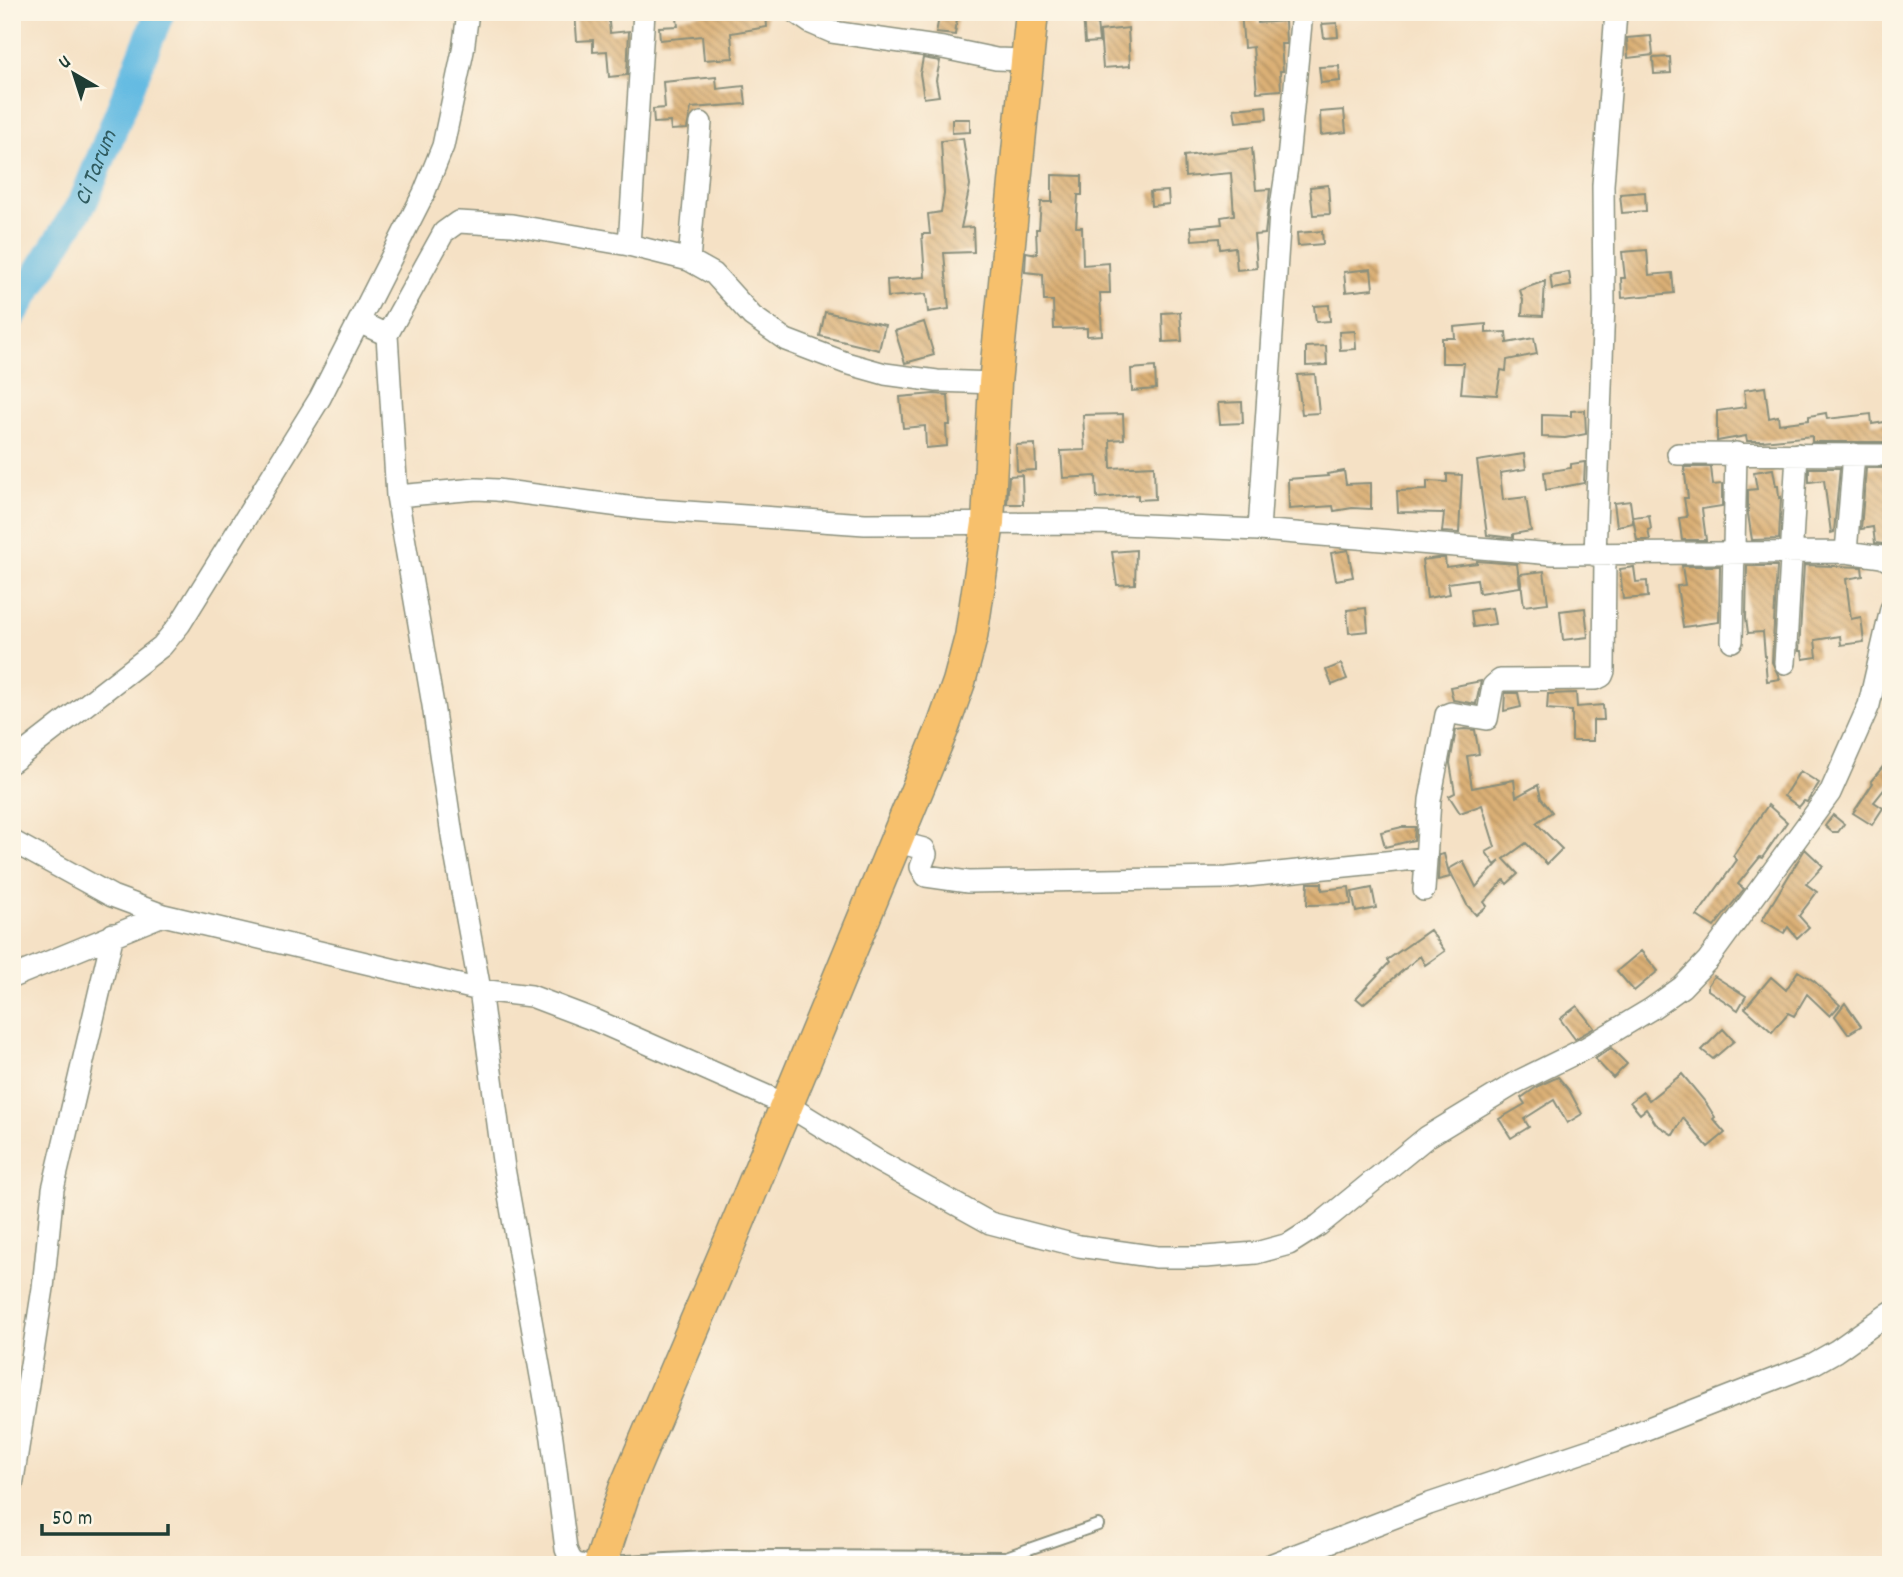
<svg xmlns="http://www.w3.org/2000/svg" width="1903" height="1577" viewBox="0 0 1903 1577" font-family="Dekko,sans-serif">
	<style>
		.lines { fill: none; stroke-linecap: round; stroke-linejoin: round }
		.river { stroke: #65bbe2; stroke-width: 30 }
		.building { fill: url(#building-back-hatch) }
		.service-casing { stroke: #8a8f7c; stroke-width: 14 }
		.minor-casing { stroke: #8a8f7c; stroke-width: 24 }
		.primary-casing { stroke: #8a8f7c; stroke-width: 35 }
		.service { stroke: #fff; stroke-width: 10 }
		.minor { stroke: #fff; stroke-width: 21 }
		.primary { stroke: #f7c06c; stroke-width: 32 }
		.labels { text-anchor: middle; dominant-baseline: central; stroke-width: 5; stroke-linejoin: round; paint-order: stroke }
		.water-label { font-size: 24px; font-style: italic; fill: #305c60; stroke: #fcf5e5 }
	</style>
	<defs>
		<pattern id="building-back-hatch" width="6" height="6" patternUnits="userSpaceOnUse" patternTransform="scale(1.75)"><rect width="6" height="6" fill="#dbb076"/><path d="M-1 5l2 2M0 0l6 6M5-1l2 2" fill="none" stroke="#b19062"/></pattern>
	</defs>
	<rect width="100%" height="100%" fill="#fcf5e5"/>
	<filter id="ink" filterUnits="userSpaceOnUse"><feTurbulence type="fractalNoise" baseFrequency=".0143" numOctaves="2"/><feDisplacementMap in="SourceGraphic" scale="14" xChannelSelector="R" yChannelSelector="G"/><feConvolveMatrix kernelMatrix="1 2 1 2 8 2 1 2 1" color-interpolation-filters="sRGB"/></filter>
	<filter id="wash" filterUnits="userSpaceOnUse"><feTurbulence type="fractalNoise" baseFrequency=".00686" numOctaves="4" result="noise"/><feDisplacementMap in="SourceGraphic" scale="28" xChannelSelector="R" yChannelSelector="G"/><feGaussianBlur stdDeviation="1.57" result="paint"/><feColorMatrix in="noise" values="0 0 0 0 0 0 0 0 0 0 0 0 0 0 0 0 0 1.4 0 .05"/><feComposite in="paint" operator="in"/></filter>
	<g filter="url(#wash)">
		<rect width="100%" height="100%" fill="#f5e1c5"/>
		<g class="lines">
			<path class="river" id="s1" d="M12,315l72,-115 76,-188"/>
		</g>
		<g id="blocks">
			<path class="building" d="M575,12h33l2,21 19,-2 -2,44 -18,2 -2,-26 -14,1v-12l-16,1z
				M708,12h58l1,15 -36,6 2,25 -29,2 -2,-24 -42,4 -1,-13 19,-1 -1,-8z
				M940,12h18l-3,23 -19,-2z
				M1083,12h13l3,30 -14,1z
				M1241,12h16l1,11 27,-2 1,23h-5l2,27h-3l1,19 -24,2 -4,-45 -9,1z
				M1337,23l1,14 -14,1 -2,-14z
				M1128,28l2,38 -27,2 -3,-37z
				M1651,36l2,19 -25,3 -1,-20z
				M1670,57l1,16 -17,1 -1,-16z
				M923,58l17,3 -4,19 3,16 -15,2 -4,-24z
				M1339,66l1,15 -19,2 -2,-16z
				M716,77l1,12 27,-3 2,18 -55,4 -4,21 -16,1 -1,-8 -16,1 -1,-14 12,-1 -2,-26z
				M1266,106l1,13 -31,3 -2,-13z
				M1344,110l2,22 -25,3 -1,-23z
				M952,119h18v13l-18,1z
				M963,138l7,47 -9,43 12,-1 1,25 -30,1 5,56 -21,3 -2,-18 -38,3 -1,-17 38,-3 -3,-43h8l-2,-20 13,-2 3,-18 -3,-53z
				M1252,148l4,42 14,-1 -5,45 -11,1 3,33 -20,2 -2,-23 -15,2 -1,-11 -27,2 -1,-13 31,-3 -1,-7 13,-2 -3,-42 -46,4 -1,-21z
				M1052,175l30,1v19h-4l-2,32h6l1,38 26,-2 1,30h-10l2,42 -15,1v-8l-33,1 -1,-28h-9l-1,-27 -18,-2 1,-20 11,2 -1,-25h3l2,-27h11z
				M1328,185l2,29 -17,1 -3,-28z
				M1168,191l1,13 -18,2 -1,-14z
				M1645,192l1,19 -24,2 -2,-19z
				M1322,231l1,13 -25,2 -1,-13z
				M1647,250l2,25 23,-2 2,20 -52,5 -1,-20h4l-3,-26z
				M1371,269l2,20 -27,3 -2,-20z
				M1569,272l2,14 -19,3 -2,-14z
				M1545,281l-2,35 -21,-1 1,-15 -3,-10z
				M1329,305l1,16 -14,1 -2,-16z
				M825,312l60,13 -6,25 -59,-14z
				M1180,312l2,29 -19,1 -1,-29z
				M924,322l10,33 -29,8 -10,-32z
				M1486,324v9l20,-1 1,11 27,-5 3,16 -30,6 -1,11 -5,-1 -4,25 -36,-2 3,-30h-22v-25h13l-1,-11z
				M1355,331l1,18 -16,1 -1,-18z
				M1326,346l1,19 -21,1v-19z
				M1155,367l1,22 -24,2 -1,-22z
				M1315,374l4,39 -17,1 -5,-39z
				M1765,387l4,31 9,-2 1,8 30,-4v-4l17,-3 1,6 44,-5 1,10 19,-3v21h-79v-6l-50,5h-15l-1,-5 -29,5v-30l29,-4 -2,-17z
				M934,394l14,1 2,30h-4l1,21 -21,2 -1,-22 -22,2 -3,-31z
				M1242,402l1,21 -23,1 -2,-21z
				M1585,410l1,24 -21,4 -23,-1v-22l29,1v-5z
				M1123,414l1,25 -14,1 1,28 43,-2 1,33 -17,1v-5l-41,3 -1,-22 -33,2 -2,-27 24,-1 -2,-35z
				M1035,444l1,26 -19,1 -1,-26z
				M1524,454l2,15 -26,4 3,27 23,-3 5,34 -18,3v4l-26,-3 -10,-74z
				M1585,462l-1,21 -38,7 -2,-18 27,-4v-4z
				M1684,467h27l2,18 9,-1v22l-20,3 4,31h-24l-3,-22 8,-1 -3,-19h4z
				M1809,468h31l-6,64 -3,1 -7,-53 -15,2z
				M1866,468h25v77l-16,-2 -2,-16 -12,2z
				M1773,469l3,17h2l1,12 2,-1 -2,42 -27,1 -4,-26v-24l9,-1 -3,-17z
				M1344,471l2,13 25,-1v26l-19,-1 -18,3 -1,-5 -44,3 -1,-30 40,-3 -1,-2z
				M1447,474l15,1 -3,58 -17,-1 2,-19 -46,-1 -1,-21 30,-1v-9l20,1z
				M1022,475l1,29h-16l2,-28z
				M1630,501l3,22 -16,3 -3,-23z
				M1649,515l2,14 -3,1 2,10h-13l-4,-23z
				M1136,550l-1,34 -18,1 -5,-33z
				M1348,550l5,27 -17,3 -5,-27z
				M1437,558h8l1,9 31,-4v-2l40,3 3,23 -41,6 -2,-14 -29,4 2,11 -23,4 -5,-38z
				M1804,565l58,2 1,9 -17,3 5,40 10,-2 3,25 -23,3 -1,-9 -25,4 2,17 -14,2 -1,-8h-3z
				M1682,566h38l-1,56 -36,5 -6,-41 8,-1z
				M1747,566h30l-5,96 8,17 -13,2 -4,-49 -15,1 -2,-15z
				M1634,567l2,15 11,-1 1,16 -25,2 -3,-30z
				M1544,571l4,32 -24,3 -4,-32z
				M1366,608l2,23 -19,2 -2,-23z
				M1492,608l3,16 -22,3 -2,-16z
				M1585,608l3,29 -25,3 -3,-29z
				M1341,664l6,15 -15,6 -6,-15z
				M1481,681l-5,23 -23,-4 -3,-13z
				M1505,693h13l3,14 -17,4z
				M1576,693l1,14 26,-2 1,15h-11v21h-21v-30l-25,-2 1,-15z
				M1465,729l10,1 4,24 -12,2 5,32 42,-8 2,17 22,-12 3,13 11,14 -16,11 26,26 -15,15 -21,-21 -22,16 14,15 -11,10 -3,-4 -20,22 3,4 -11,9 -9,-10 -18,-36 14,-8 13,26 24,-26 -5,4 -9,-13 9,-5 -13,-42 -22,8 -11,-17 6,-3 -5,-30 6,-33z
				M1891,757v24l-17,21 9,6 -11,17 -19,-12 20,-30 -2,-2z
				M1800,771l19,12 -12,19 -3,-1 -5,6 -15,-11z
				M1768,805l19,17 -25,36 -2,-1 -22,27 6,5 -30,38 -17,-11 40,-56 -4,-4z
				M1833,815l11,9 -6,8h-6l-7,-6z
				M1402,827h13l-1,13 -29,7 -4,-15z
				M1805,849l18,17 -17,18 11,8 -18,24 10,11 -12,11 -9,-11 -4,6 -22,-13z
				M1444,854l6,23 -12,3 1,-25z
				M1308,883h14v7l27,-3 2,17 -44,1z
				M1372,888l4,20 -20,4 -4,-20z
				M1430,930l15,21 -20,14 -5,-9 -57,48 -7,-6 33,-35 -2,-3z
				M1641,951l17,20 -24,20 -17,-20z
				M1798,971l16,10 26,24 -10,11 -23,-22 -13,22 -6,-3 -16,19 -27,-24 26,-31 15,13z
				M1714,976l32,20 -8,14 -30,-20v-5z
				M1845,1003l16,23 -13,8 -13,-18z
				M1577,1006l17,22 -19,11 -15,-20z
				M1723,1029l11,12 -21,18 -11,-9z
				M1611,1048l16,16 -14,14 -18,-19z
				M1682,1074l24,29 9,14 -2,2 12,14 -17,14 -25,-29 -10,17 -17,-11 -10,-15 -6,5 -10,-12 13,-10 6,8z
				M1558,1077l11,13 13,24 -15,9 -13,-23 -30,19 5,8 -18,11 -12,-19 26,-15 -4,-6 17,-12z"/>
		</g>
	</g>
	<g filter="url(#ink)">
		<use href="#blocks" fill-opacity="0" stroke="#8a8f7c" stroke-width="2"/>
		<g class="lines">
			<defs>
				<path id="service" d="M1006,1557l15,8
					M606,1562l121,-6 279,1 92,-32"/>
				<path id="minor" d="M795,12l16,11 21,9 111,16 53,11 32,1
					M629,245l15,-233
					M689,260l12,-137
					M359,322l28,13 10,161 36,209 20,137 27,148 24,178 48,270 14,111c3,8 6,15 15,16
					M387,335l57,-103 14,-10 54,3 117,20 60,15 25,14 38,42 34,24 60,23 39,11 52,7 58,2
					M1678,454l213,1
					M397,496l79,-7 21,1 146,19 222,15 233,-1 161,7 294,24 293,-2 36,5 9,5
					M1259,530l21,-317 8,-53 14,-148
					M1846,552l8,-98
					M1595,555l9,-252 -1,-118 13,-173
					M1732,641l4,-188
					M1785,663l12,-209
					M12,762l150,-116 18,-22 140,-226 104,-205 19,-47 20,-95 5,-39
					M12,841l100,55 51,19
					M894,841l30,8 2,5 -5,13 5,9 42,6 259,-4 198,-20
					M1424,890l6,-90 16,-85 5,-2 36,6 6,-33 7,-6 96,-1 6,-3 2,-5 1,-116
					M12,977l151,-62 317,75 51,6 66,25 190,84 91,56 112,62 89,23 78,11h48l51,-4 33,-9 30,-19 108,-88 92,-56 67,-33 65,-39 31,-22 26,-27 122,-167 39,-88 22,-96
					M12,1486l31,-198 10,-99 60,-255
					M1270,1565l159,-61 184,-62 200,-78 23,-13 55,-39"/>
				<path id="primary" d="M600,1565l25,-76 107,-252 211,-510 16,-45 12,-45 17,-114 7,-140 37,-371"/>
			</defs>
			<use href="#service" class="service-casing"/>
			<use href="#minor" class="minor-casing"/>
			<use href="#primary" class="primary-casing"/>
			<use href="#service" class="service"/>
			<use href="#minor" class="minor"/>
			<use href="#primary" class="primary"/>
		</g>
	</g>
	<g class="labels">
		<g class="water-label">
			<text stroke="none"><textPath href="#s1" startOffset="170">Ci Tarum</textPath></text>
		</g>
	</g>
	<rect width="1903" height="1577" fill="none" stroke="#fcf5e5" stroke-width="42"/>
	<g transform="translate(74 74) rotate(321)" stroke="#fcf5e5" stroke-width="5" paint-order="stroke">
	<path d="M0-5L12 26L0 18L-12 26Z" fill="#1f3d34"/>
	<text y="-10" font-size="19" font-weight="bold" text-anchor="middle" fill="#1f3d34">U</text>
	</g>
	<path d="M42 1524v10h126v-10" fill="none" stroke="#1f3d34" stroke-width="3.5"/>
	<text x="52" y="1524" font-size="21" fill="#1f3d34" stroke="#fcf5e5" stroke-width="5" paint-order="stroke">50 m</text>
</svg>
